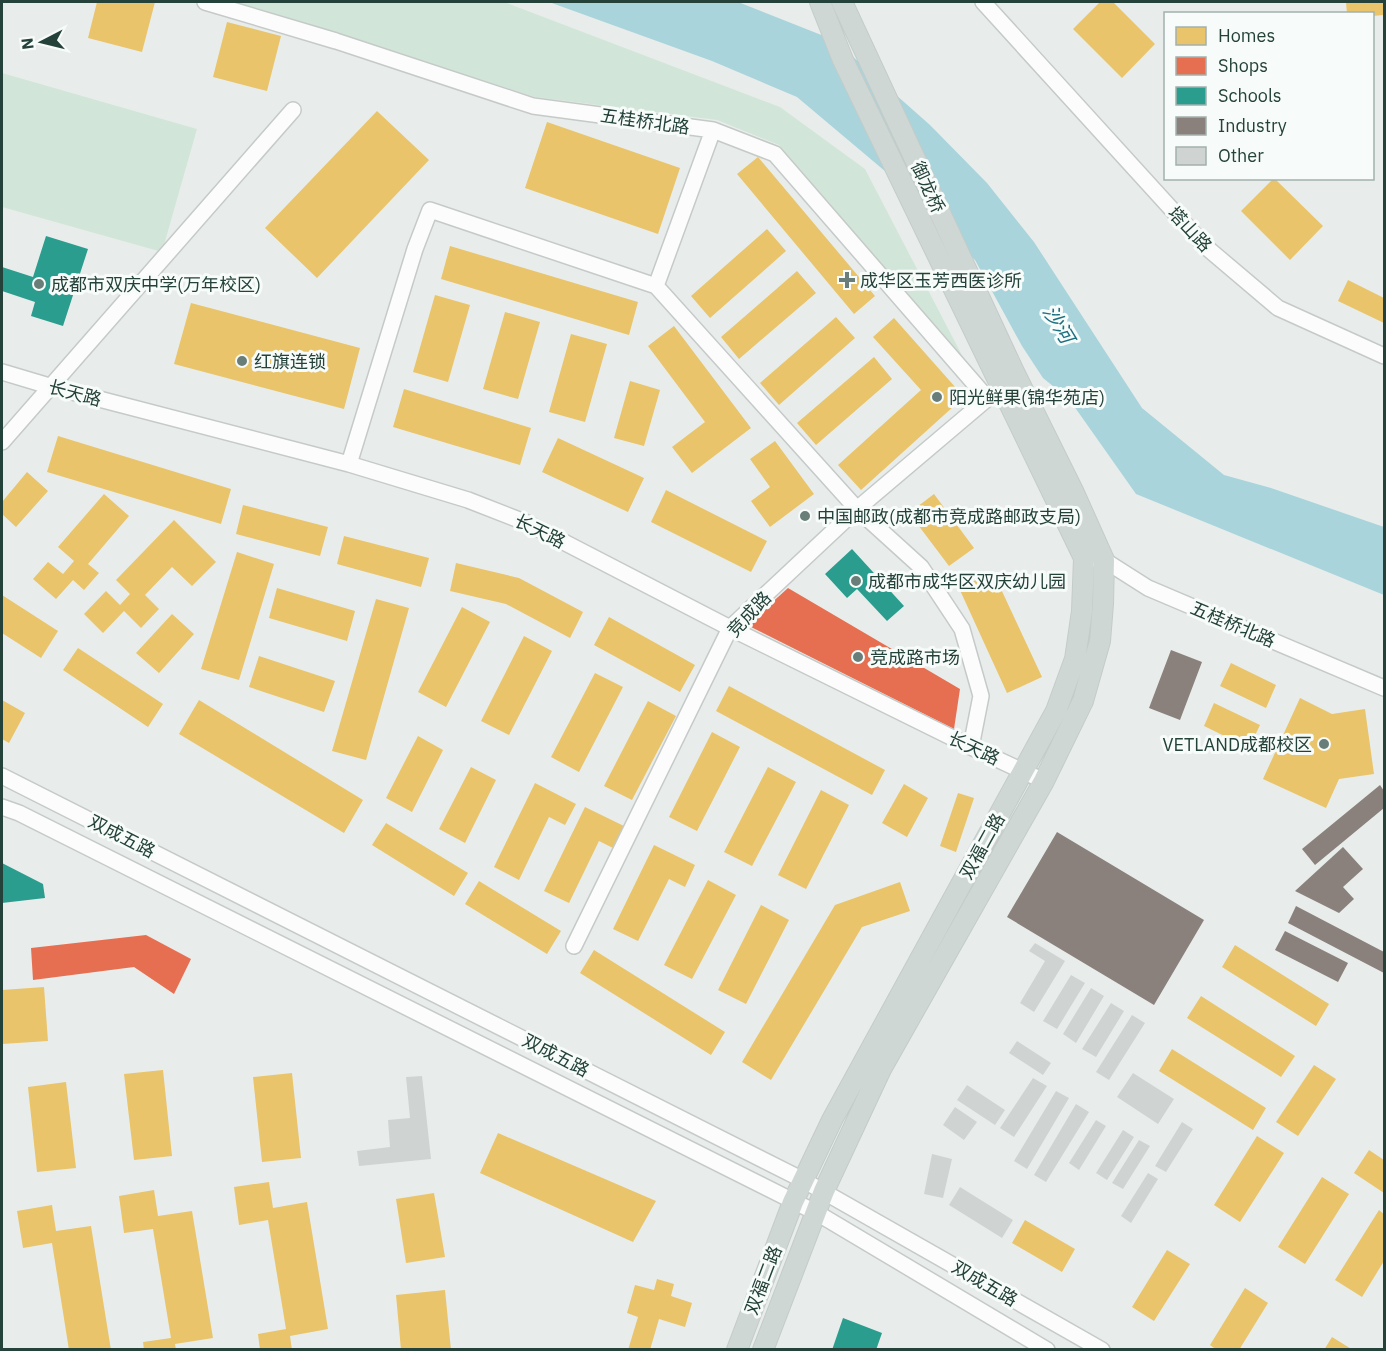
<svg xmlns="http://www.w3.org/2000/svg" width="1386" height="1351" viewBox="0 0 1386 1351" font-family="'IBM Plex Sans','Noto Sans SC',sans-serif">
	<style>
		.green { fill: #d1e6d8 }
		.water { fill: #a9d4db }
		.homes { fill: #e9c46a }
		.shops { fill: #e76f51 }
		.schools { fill: #2a9d8f }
		.industry { fill: #8a817c }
		.building { fill: #cfd4d2 }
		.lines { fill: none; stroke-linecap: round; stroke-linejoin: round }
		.minor-casing { stroke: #c5cac8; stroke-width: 18 }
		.major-casing { stroke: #c3ccc9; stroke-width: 22 }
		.minor { stroke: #fcfcfc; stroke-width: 15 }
		.major { stroke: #cfd7d5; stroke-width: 20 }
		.poi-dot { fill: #697e78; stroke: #f7fbf9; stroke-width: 2 }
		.labels { text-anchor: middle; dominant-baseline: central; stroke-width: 6; stroke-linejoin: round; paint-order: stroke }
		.street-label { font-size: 18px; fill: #24423a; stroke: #f7fbf9 }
		.poi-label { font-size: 18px; fill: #24423a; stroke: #f7fbf9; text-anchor: start }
		.water-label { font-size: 20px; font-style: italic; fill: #1c6f80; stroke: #f7fbf9 }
	</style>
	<rect width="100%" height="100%" fill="#e8edeb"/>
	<path class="green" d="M234,2h270l276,105 85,62 100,192 -186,-216 -62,-25 -182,-23z
		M2,73l195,56 -35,123 -160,-45z"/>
	<path class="water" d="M549,2h189l96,38 96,85 57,58 47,59 108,166 82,67 47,13 113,39v68l-248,-101 -67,-95 -26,-21 -21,-32 -47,-86 -83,-83 -95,-80 -85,-36z"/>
	<path class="homes" d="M97,2h58l-13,50 -54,-14z
		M1100,2h13l42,42 -33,34 -49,-49z
		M1346,2h38v13l-12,1v-2h-25z
		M227,22l54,14 -14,55 -54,-14z
		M377,111l52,49 -112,118 -52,-50z
		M547,122l133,46 -22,66 -133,-46z
		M758,157l117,139 -21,18 -117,-140z
		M1274,178l49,48 -33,34 -49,-49z
		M767,229l19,22 -76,67 -19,-22z
		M450,246l188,56 -9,33 -188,-56z
		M797,271l19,22 -77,66 -18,-22z
		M1348,280l36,18v25l-46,-22z
		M435,295l35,10 -22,77 -35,-10z
		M191,303l169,45 -16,61 -170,-45z
		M505,312l35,10 -22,77 -35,-10z
		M836,317l19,21 -76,67 -19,-22z
		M894,318l70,79 -103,93 -23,-25 83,-75 -48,-53z
		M674,326l77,102 -59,45 -20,-26 33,-25 -57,-76z
		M571,334l36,10 -22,78 -36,-10z
		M874,357l18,22 -76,66 -19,-22z
		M630,381l30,9 -16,56 -30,-8z
		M404,389l127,39 -11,37 -127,-38z
		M58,436l173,53 -10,35 -174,-52z
		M558,438l86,40 -16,34 -86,-40z
		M775,441l39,53 -44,33 -19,-26 19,-14 -20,-28z
		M27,472l21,19 -32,36 -14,-13v-12z
		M666,490l101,51 -16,31 -100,-50z
		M104,494l25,22 -41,48 11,9 -15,17 -11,-10 -17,19 -23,-20 15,-17 15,12 11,-13 -16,-14z
		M934,494l40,54 -25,18 -40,-53z
		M243,505l85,22 -8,29 -84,-22z
		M174,520l42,42 -24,24 -20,-19 -27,28 14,14 -18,19 -17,-17 -21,22 -19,-19 22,-23 14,14 10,-11 -14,-14z
		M344,536l85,22 -8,29 -84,-23z
		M237,552l37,12 -35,116 -38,-11z
		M456,563l63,15 64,34 -13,26 -64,-34 -56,-13z
		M993,572l49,105 -35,16 -48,-105z
		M277,588l78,23 -8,30 -78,-23z
		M2,595l56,36 -17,27 -39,-25z
		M376,599l33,9 -43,152 -34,-9z
		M462,607l28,15 -44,85 -28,-15z
		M172,614l22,20 -35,39 -23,-20z
		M609,617l86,48 -15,27 -86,-47z
		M524,636l28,15 -43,84 -28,-14z
		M78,648l85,56 -15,23 -85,-57z
		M259,656l76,25 -11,31 -75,-25z
		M1231,663l45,22 -10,23 -46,-22z
		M595,673l28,14 -44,85 -28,-15z
		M729,686l156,84 -13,25 -156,-84z
		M1300,698l32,16 33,-5 9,65 -35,5 -13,29 -63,-29z
		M2,700l23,13 -16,30 -7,-4z
		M199,700l164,100 -19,33 -165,-99z
		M648,701l28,15 -44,84 -28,-14z
		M1214,703l46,22 -11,23 -45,-22z
		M712,732l28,15 -43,84 -28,-14z
		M418,736l25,14 -31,62 -26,-14z
		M471,767l25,13 -31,63 -26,-14z
		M768,767l28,15 -44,84 -28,-14z
		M535,783l41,21 -11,21 -16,-8 -30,63 -25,-13z
		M904,784l24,14 -21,39 -25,-14z
		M821,790l28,15 -43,84 -28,-14z
		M958,793l16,5 -18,54 -16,-6z
		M585,807l41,20 -11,22 -16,-8 -30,62 -25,-12z
		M386,823l82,50 -14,23 -82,-51z
		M654,845l41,20 -10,22 -16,-8 -31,62 -25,-12z
		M708,880l28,15 -44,84 -28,-14z
		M479,881l82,50 -14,23 -82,-50z
		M900,882l10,29 -48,16 -91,153 -29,-18 93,-157z
		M761,905l28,15 -43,84 -28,-14z
		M1235,945l94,59 -13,22 -94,-59z
		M594,950l131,82 -14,23 -131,-82z
		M44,987l4,54 -46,3v-54z
		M1201,996l94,60 -14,21 -94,-59z
		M1172,1049l94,59 -13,22 -94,-59z
		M1314,1065l22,14 -38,57 -22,-14z
		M163,1070l9,86 -38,4 -10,-86z
		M292,1073l9,85 -39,4 -9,-85z
		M66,1082l10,86 -39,4 -9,-85z
		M498,1133l158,68 -23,41 -153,-69z
		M1257,1136l27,17 -44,69 -26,-17z
		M1369,1150l15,10v33l-30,-20z
		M1322,1177l27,17 -44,70 -27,-17z
		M269,1182l4,26 34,-6 21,127 -38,7 2,14h-32l-2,-16 28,-5 -18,-109 -29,5 -5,-38z
		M154,1190l4,26 34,-5 21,127 -38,6 1,6h-32l-1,-8 28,-4 -18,-109 -29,4 -5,-37z
		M434,1193l11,64 -39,6 -10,-64z
		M52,1205l4,26 35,-5 20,124h-42l-17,-107 -29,5 -6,-37z
		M1379,1210l5,4v47l-22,36 -27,-17z
		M1025,1220l50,29 -13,23 -50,-29z
		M1167,1250l23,14 -36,57 -22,-14z
		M657,1279l17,5 -3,12 21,7 -7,24 -26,-8 -9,31h-22l10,-33 -11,-4 8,-28 19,5z
		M1245,1288l23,15 -29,47h-22l-7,-5z
		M445,1290l6,60h-50l-5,-55z
		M1332,1337l21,13h-29z"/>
	<path class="shops" d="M788,588l172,101 -6,40 -207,-104z
		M146,935l45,24 -17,35 -40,-27 -101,13 -2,-32z"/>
	<path class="schools" d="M46,236l42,13 -25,77 -32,-10 4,-14 -33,-11v-24l31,10z
		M852,549l52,57 -17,15 -30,-32 -10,9 -22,-24z
		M2,863l41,21 2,14 -43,5z
		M843,1318l39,15 -6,17h-44z"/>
	<path class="industry" d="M1171,650l31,12 -22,58 -31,-12z
		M1380,785l4,6v17l-69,57 -13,-16z
		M1057,832l147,88 -50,85 -147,-88z
		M1343,847l20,22 -20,18 11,12 -15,14 -44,-22z
		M1296,906l88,46v21l-96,-50z
		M1285,931l63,32 -10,19 -63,-32z"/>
	<path class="building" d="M1035,943l30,18 -31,51 -14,-9 25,-42 -16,-10z
		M1071,975l14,8 -28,46 -14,-8z
		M1091,988l13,8 -28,47 -13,-9z
		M1111,1003l13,8 -28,46 -14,-8z
		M1132,1015l13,8 -36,57 -13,-8z
		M1017,1041l34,22 -8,12 -34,-22z
		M1133,1073l41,26 -16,25 -41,-27z
		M422,1076l9,83 -72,7 -2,-15 33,-4 -2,-27 22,-2 -4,-41z
		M1033,1078l14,8 -33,51 -14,-9z
		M967,1085l38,25 -10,15 -38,-25z
		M1056,1091l13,7 -42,71 -13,-8z
		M1076,1104l13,8 -43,70 -12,-7z
		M955,1107l22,15 -13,18 -21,-15z
		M1096,1120l10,6 -27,44 -10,-7z
		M1182,1122l11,7 -27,43 -11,-6z
		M1123,1130l11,7 -27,43 -11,-7z
		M1139,1140l11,6 -27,43 -11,-6z
		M932,1154l20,5 -9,39 -19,-4z
		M1148,1173l10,6 -27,44 -10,-7z
		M960,1187l53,33 -11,18 -53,-33z"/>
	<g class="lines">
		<defs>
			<path id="minor" d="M205,2l131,39 197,65 180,24 62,24 212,244
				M983,2l223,245 72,61 106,48
				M656,286l57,-156
				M2,372l47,14 300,78 119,36 59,23 203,105 241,119 73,34
				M2,442l291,-332
				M349,464l66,-215 15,-39 226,76 201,223 64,58 41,62 19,67 -10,51
				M1095,559l9,1 44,28 236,100
				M2,776l801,404 299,170
				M2,807l17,6 798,400 230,137
				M574,946l156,-318 127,-119 137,-116"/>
			<path id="major" d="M737,1350l56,-148 39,-82 224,-409 19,-52 7,-48 2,-53 -241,-498 -23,-58
				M763,1350l61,-159 57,-122 163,-288 39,-80 17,-60 3,-37 1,-44 -30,-67 -60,-121 -172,-370"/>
		</defs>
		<use href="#minor" class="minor-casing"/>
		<use href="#major" class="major-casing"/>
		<use href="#minor" class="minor"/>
		<use href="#major" class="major"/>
	</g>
	<g class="poi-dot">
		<path d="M844 271h6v6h6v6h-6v6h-6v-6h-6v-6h6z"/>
		<circle cx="39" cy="284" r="6"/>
		<circle cx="242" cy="361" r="6"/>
		<circle cx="937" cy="397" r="6"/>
		<circle cx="805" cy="516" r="6"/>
		<circle cx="856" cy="581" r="6"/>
		<circle cx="858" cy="657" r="6"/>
		<circle cx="1324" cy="744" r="6"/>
	</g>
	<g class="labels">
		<g class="street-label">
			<text transform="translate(645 121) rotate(8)">五桂桥北路</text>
			<text transform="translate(928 187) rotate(65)">御龙桥</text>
			<text transform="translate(1190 229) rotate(47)">塔山路</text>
			<text transform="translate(75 393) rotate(15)">长天路</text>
			<text transform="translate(540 531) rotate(26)">长天路</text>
			<text transform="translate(749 614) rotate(-47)">竞成路</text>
			<text transform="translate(1233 624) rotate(23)">五桂桥北路</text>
			<text transform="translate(974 748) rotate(25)">长天路</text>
			<text transform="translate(122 836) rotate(27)">双成五路</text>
			<text transform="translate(982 846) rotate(-61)">双福二路</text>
			<text transform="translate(556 1055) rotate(27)">双成五路</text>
			<text transform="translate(763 1280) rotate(-69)">双福二路</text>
			<text transform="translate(985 1283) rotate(30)">双成五路</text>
		</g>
		<g class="poi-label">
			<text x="860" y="280">成华区玉芳西医诊所</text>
			<text x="51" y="284">成都市双庆中学(万年校区)</text>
			<text x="254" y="361">红旗连锁</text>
			<text x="949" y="397">阳光鲜果(锦华苑店)</text>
			<text x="817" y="516">中国邮政(成都市竞成路邮政支局)</text>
			<text x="868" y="581">成都市成华区双庆幼儿园</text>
			<text x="870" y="657">竞成路市场</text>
			<text x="1312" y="744" text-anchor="end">VETLAND成都校区</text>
		</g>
		<g class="water-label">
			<text transform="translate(1059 324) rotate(59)">沙河</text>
		</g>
	</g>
	<rect width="1386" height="1351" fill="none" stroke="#24423a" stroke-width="6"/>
	<rect x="1164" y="12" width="210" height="168" fill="#f7fbf9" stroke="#a3b1ad" stroke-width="1.5"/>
	<rect x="1176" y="27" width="30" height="18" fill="#e9c46a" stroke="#a3b1ad" stroke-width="1.5"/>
	<text x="1218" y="42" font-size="18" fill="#24423a">Homes</text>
	<rect x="1176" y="57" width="30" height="18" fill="#e76f51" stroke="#a3b1ad" stroke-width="1.5"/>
	<text x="1218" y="72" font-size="18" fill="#24423a">Shops</text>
	<rect x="1176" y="87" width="30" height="18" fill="#2a9d8f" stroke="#a3b1ad" stroke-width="1.5"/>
	<text x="1218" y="102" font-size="18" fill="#24423a">Schools</text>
	<rect x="1176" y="117" width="30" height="18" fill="#8a817c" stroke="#a3b1ad" stroke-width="1.5"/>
	<text x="1218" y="132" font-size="18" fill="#24423a">Industry</text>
	<rect x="1176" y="147" width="30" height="18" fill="#cfd4d2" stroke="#a3b1ad" stroke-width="1.5"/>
	<text x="1218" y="162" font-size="18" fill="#24423a">Other</text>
	<g transform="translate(42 42) rotate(263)" stroke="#f7fbf9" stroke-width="4.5" paint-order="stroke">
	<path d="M0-4.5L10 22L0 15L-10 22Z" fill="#24423a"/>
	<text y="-9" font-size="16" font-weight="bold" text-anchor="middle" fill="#24423a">N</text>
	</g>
</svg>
